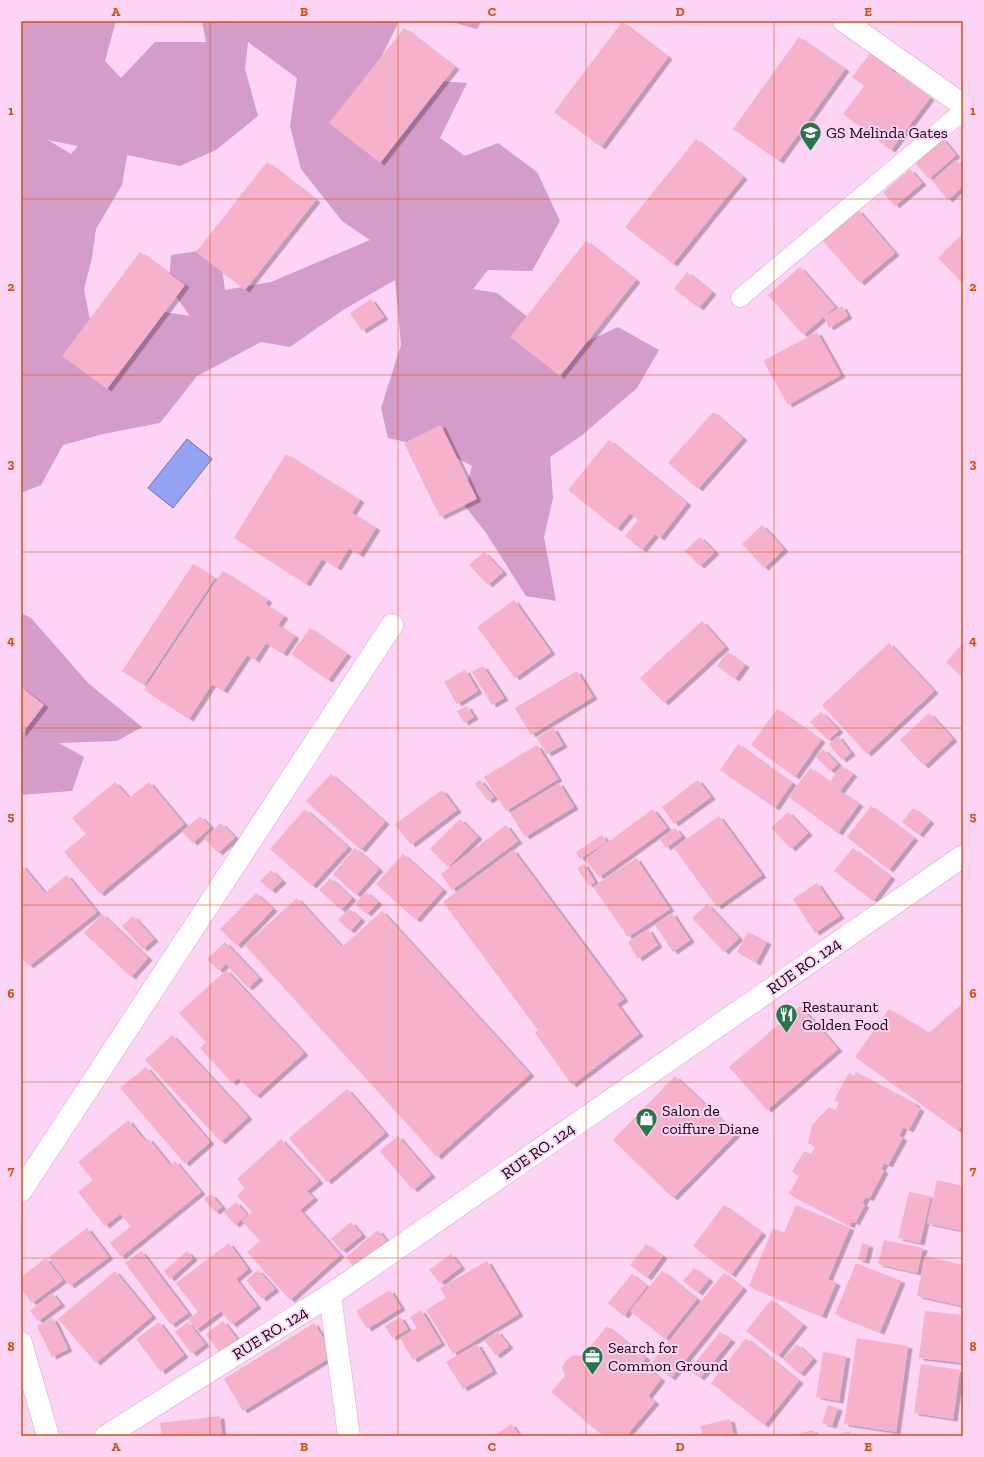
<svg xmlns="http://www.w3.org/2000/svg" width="984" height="1457" viewBox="0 0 984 1457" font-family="'Zilla Slab',serif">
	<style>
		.green { fill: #d49cc8; fill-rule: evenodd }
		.water { fill: #93a3f1; stroke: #6d74ae }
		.building { fill: #f6b1cb; filter: url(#shadow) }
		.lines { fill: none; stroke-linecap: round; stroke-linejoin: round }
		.service-casing { stroke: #d7a6cc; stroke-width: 19 }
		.minor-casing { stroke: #d7a6cc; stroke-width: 23 }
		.tertiary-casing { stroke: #d7a6cc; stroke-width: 23 }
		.service { stroke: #fff; stroke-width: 18 }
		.minor { stroke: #fff; stroke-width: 22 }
		.tertiary { stroke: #fff; stroke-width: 22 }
		.grid { fill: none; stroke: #d3510d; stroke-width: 1; stroke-opacity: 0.55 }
		.labels { text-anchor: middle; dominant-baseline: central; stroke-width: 4; stroke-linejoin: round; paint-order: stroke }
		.poi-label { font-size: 16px; fill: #150512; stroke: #fdd4f3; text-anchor: start }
		.street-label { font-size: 16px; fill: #150512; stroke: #fdd4f3 }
		.neatline { fill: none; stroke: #d3510d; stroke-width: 1.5 }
		.grid-label { font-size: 13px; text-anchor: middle; font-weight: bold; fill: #d3510d }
	</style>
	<defs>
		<filter id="shadow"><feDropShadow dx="4.5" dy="2.5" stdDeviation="0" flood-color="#0004"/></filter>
	</defs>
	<rect width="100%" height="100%" fill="#fdd4f3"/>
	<path class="green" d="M21,21h95l-11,40 16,17 34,-36h51l-4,-21h197l-41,84 52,-26 57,4 -27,55 25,18 33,-13 39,29 23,49 -28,50 -44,-1 -15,19 24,4 41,32 16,32 64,-30 41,23 -22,38 -56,48 -31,21 3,41 -9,39 12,64 -30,-5 -40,-63 -24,-31 10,-36 -30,-16 -54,-12 -7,-30 20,-63 -6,-65 -52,30 -53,37 -29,-5 -64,34 -37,47 -57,11 -40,11 -22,40 -20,8zM248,42l49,36 -7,48 11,43 41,52 28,19 -99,42 -46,8 -6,-42 -48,7 -2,32 21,29 -50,-8 -47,28 -9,-47 8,-31 4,-29 26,-44 5,-30 53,11 36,-16 42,-34 -13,-47zM48,140l30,6 -7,8z
		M448,21h34l-5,8z
		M21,613l10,5 57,65 54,44 -25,14 -58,2 25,14 -12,34 -51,4z"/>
	<path class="water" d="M187,439l25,20 -39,49 -25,-20z"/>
	<path class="building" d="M622,22l46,35 -67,90 -47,-35z
		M404,28l51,39 -75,96 -51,-40z
		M799,37l46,32 -66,92 -46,-32z
		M872,51l21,16 -2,3 39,28 -39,52 -48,-36 21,-28 -12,-9z
		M942,138l14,17 -27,24 -15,-17z
		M696,139l47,38 -70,87 -48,-37z
		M956,160l7,8v18l-15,14 -16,-19z
		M267,162l49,38 -71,90 -49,-38z
		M910,169l12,14 -27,23 -12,-14z
		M858,210l37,43 -35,30 -37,-42z
		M963,233v51l-25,-26z
		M586,241l50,39 -76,96 -50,-39z
		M140,252l45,33 -78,104 -45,-33z
		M800,267l35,40 -32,28 -35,-40z
		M687,272l25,20 -13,16 -25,-19z
		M371,299l13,18 -22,14 -12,-18z
		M842,306l6,10 -19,12 -5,-11z
		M817,332l24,43 -53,30 -25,-44z
		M713,412l30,26 -45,51 -30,-26z
		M441,425l36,74 -37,18 -36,-74z
		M609,440l78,63 -27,35 -5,-4 -13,16 -17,-14 13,-16 -8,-7 -13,16 -49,-39z
		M286,454l74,46 -8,13 24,15 -17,27 -10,-7 -12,20 -15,-9 -16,25 -72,-46z
		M762,525l22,24 -20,19 -22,-24z
		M700,537l15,15 -15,14 -15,-15z
		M484,552l19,20 -15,13 -19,-20z
		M193,564l22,14 -71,107 -22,-14z
		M223,571l45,29 -3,4 19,12 -6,9 17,11 -12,18 -17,-11 -11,17 -8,-5 -24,36 -11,-7 -23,35 -45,-29z
		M514,600l37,52 -36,26 -38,-51z
		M702,621l23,26 -61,56 -24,-25z
		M310,628l37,26 -19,26 -37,-26z
		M889,643l45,48 -67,63 -45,-49z
		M963,643v35l-17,-16z
		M727,652l18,13 -10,14 -18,-13z
		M483,666l21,32 -12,7 -20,-33z
		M465,670l13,21 -21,13 -13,-22z
		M577,671l16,26 -62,38 -16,-27z
		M21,687l23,18 -23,30z
		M467,706l7,11 -10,6 -7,-12z
		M777,709l44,31 -26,37 -44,-32z
		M821,712l18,18 -11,10 -18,-18z
		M929,713l24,26 -29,27 -24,-26z
		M553,728l10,17 -16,9 -10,-16z
		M838,736l13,17 -9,7 -13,-16z
		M738,744l54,39 -17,25 -55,-38z
		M537,745l21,34 -52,32 -22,-34z
		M823,749l15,15 -8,7 -14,-14z
		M841,766l12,8 -13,17 19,13 -21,29 -49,-36 21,-29 20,14z
		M331,774l54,48 -24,28 -55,-49z
		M480,780l14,17 -6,4 -13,-17z
		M698,780l13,17 -37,27 -12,-17z
		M115,782l14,16 20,-16 35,42 -84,70 -36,-42 22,-18 -14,-16z
		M559,783l15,24 -49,30 -15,-24z
		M442,790l15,20 -46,35 -16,-21z
		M871,806l43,32 -25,32 -42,-33z
		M913,808l17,13 -11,14 -17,-13z
		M305,809l43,38 -36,39 -42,-37z
		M653,809l14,19 -68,49 -14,-18z
		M788,812l20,21 -17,16 -20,-21z
		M200,816l11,11 -18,16 -11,-11z
		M719,816l43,59 -45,32 -43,-59z
		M460,819l18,18 -30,30 -18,-18z
		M221,823l14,14 -17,16 -14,-15z
		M506,825l12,16 -66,49 -11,-16z
		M675,828l7,8 -16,12 -6,-9z
		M602,835l5,7 -27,17 -4,-7z
		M355,848l24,21 -23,26 -23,-21z
		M853,848l38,29 -18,24 -39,-30z
		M513,850l111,149 -7,5 22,30 -67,51 -37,-52 3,-3 -95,-128z
		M403,854l40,36 -27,30 -40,-36z
		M636,858l34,51 -42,28 -35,-50z
		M21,864l24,29 22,-18 30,37 -68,54 -8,-9z
		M584,864l11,18 -6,4 -12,-18z
		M271,870l11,11 -11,10 -11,-10z
		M330,878l22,20 -11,12 -22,-20z
		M817,883l23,33 -25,17 -22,-34z
		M366,892l12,10 -11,12 -12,-10z
		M256,893l17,16 -36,37 -17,-17z
		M297,898l45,49 40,-36 148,163 -93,83 -192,-212z
		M707,904l32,34 -15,14 -32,-34z
		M349,909l12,10 -11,12 -12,-11z
		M672,913l18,27 -17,12 -18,-27z
		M102,914l46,44 -17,19 -47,-44z
		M133,916l21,23 -11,10 -21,-23z
		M648,929l10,16 -20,14 -10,-17z
		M748,932l19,10 -11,21 -19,-11z
		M225,942l34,36 -11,10 -22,-24 -7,7 -12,-12z
		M226,970l78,83 -48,43 -18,-18 -6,5 -32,-35 6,-6 -27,-29z
		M963,1003v123l-6,4 -102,-73 34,-48 40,24z
		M800,1006l38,43 -71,61 -38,-43z
		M172,1035l76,82 -27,25 -76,-82z
		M146,1067l64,75 -25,22 -65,-76z
		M856,1072l60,32 -1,2 5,3 -11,21 -6,-3 -4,9 4,2 -15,27 -4,-2 -3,6 3,2 -15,28 -3,-2 -4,6 3,2 -10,18 -3,-2 -2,5 -61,-32 10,-18 -7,-4 12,-21 7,3 4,-7 -7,-4 4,-18 17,-18 6,3 4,-7 -5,-3 15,-27 5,3z
		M675,1076l61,58 -63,64 -60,-58z
		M347,1089l38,44 -58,49 -38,-44z
		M128,1120l17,21 3,-3 22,27 5,-4 26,31 -80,65 -11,-14 21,-17 -11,-12 -15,12 -27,-34 15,-12 -15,-18z
		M398,1136l33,39 -18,15 -33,-39z
		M281,1139l38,42 -12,10 7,7 -14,12 40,45 -50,45 -43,-48 13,-11 -18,-20 10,-9 -15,-16 8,-8 -8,-9z
		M937,1180l26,6v45l-36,-8z
		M909,1192l22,4 -11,47 -22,-5z
		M211,1194l11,13 -7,5 -11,-13z
		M236,1202l11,13 -12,10 -11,-13z
		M724,1205l38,28 -31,42 -38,-29z
		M796,1205l54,23 -22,51 8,4 -14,33 -73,-30 24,-58 11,5z
		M351,1222l11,13 -20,16 -11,-12z
		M87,1228l22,29 -39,29 -21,-29z
		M378,1230l9,11 -32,27 -9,-11z
		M884,1240l39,8 -6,25 -39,-9z
		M229,1243l19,26 -12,10 21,27 -25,19 -11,-14 -25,19 -8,-11 10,-7 -22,-29z
		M862,1243l7,2 -4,16 -7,-1z
		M646,1244l17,12 -16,22 -17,-13z
		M141,1251l47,62 -17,12 -46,-62z
		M187,1251l6,7 -23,21 -6,-8z
		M451,1254l10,13 -21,16 -11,-13z
		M925,1256l38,9v41l-46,-10z
		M46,1258l17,22 -31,23 -11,-14v-12z
		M487,1261l32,53 -66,40 -27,-44 20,-12 -6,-10z
		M856,1263l45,18 -21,51 -45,-18z
		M694,1268l15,11 -11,14 -15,-12z
		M258,1270l17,19 -13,10 -16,-19z
		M115,1271l37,45 -56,47 -38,-44z
		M662,1271l35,28 -32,40 -35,-28z
		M724,1273l19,15 -72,90 -20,-15z
		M632,1274l15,12 -23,30 -16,-13z
		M390,1290l11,18 -34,21 -11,-18z
		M52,1293l9,11 -23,17 -8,-10z
		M771,1300l32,25 -25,31 -32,-25z
		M421,1310l20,33 -28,17 -13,-22 17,-10 -7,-11z
		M925,1311l38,4v48l-44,-5z
		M400,1317l8,12 -16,9 -7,-12z
		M53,1318l15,31 -16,8 -15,-31z
		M223,1321l14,18 -18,13 -13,-18z
		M159,1322l25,33 -23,17 -25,-33z
		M188,1322l17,22 -13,10 -17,-22z
		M314,1323l20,32 -91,56 -19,-32z
		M607,1326l39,32 -4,5 19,16 -13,17 7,6 -29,34h-23l-52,-44 14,-16 -3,-8 4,-8 8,-5 8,1z
		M497,1331l12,15 -13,10 -11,-15z
		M720,1332l11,8 -31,38 -11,-8z
		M746,1338l53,43 -35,44 -53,-42z
		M857,1338l51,8 -12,86 -52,-8z
		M477,1344l16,27 -30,18 -17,-27z
		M797,1344l16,15 -13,15 -17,-15z
		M823,1352l23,4 -7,45 -23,-4z
		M921,1364l39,6 -7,49 -39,-6z
		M828,1405l10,3 -6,18 -10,-3z
		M220,1416l2,20h-60l-2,-13z
		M730,1419l4,17h-31l-3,-10z
		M511,1424l9,12h-26z
		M813,1430l2,6h-21v-1z
		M851,1431l1,5h-19v-1z"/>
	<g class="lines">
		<defs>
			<path id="service" d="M740,298l223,-187"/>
			<path id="minor" d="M844,21l119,84
				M21,1191l371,-566
				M330,1295l19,141
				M21,1343l27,93"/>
			<path id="tertiary" d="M106,1436l224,-141 633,-439"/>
		</defs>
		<use href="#service" class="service-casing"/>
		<use href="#minor" class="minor-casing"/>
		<use href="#tertiary" class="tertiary-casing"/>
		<use href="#service" class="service"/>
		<use href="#minor" class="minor"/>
		<use href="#tertiary" class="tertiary"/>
	</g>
	<path class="grid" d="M210,21v1415M398,21v1415M586,21v1415M774,21v1415M21,199h942M21,375h942M21,552h942M21,728h942M21,905h942M21,1082h942M21,1258h942"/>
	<defs>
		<symbol id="school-pin" viewBox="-11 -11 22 30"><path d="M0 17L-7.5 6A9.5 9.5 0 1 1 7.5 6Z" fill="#257749" stroke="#fdd4f3"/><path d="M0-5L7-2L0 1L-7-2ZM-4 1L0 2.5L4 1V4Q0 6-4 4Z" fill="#fff"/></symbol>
		<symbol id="restaurant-pin" viewBox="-11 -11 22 30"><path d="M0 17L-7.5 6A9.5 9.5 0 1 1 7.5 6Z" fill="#257749" stroke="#fdd4f3"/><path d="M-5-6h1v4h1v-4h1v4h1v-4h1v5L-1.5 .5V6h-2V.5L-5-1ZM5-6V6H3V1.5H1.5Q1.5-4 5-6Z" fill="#fff"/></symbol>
		<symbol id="shop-pin" viewBox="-11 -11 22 30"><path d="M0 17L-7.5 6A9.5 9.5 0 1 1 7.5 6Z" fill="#257749" stroke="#fdd4f3"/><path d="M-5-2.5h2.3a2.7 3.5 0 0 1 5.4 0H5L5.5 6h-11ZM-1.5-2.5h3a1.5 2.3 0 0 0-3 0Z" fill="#fff"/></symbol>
		<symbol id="office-pin" viewBox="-11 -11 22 30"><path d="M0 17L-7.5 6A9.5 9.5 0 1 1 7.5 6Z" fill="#257749" stroke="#fdd4f3"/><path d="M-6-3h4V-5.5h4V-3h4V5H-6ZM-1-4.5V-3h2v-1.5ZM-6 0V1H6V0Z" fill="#fff"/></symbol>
	</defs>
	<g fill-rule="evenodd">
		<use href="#school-pin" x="798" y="120" width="25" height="34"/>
		<use href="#restaurant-pin" x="774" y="1002" width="25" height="34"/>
		<use href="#shop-pin" x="634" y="1106" width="25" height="34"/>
		<use href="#office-pin" x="580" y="1344" width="25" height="34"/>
	</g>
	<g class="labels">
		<g class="poi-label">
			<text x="826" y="132">GS Melinda Gates</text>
			<text x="802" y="1006">Restaurant<tspan x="802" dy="18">Golden Food</tspan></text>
			<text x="662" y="1110">Salon de<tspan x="662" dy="18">coiffure Diane</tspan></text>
			<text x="608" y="1347">Search for<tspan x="608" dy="18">Common Ground</tspan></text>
		</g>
		<g class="street-label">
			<text transform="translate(804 966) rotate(-35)">RUE RO. 124</text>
			<text transform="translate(538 1151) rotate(-35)">RUE RO. 124</text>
			<text transform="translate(270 1333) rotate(-32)">RUE RO. 124</text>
		</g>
	</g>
	<rect width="984" height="1457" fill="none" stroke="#fdd4f3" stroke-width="44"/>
	<rect x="22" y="22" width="940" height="1413" class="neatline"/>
	<g class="grid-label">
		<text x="116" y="16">A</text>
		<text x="304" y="16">B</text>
		<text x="492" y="16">C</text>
		<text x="680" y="16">D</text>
		<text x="868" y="16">E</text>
		<text x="11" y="115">1</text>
		<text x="973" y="115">1</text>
		<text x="11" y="291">2</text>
		<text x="973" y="291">2</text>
		<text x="11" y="468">3</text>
		<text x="973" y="468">3</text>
		<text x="11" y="645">4</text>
		<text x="973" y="645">4</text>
		<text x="11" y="821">5</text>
		<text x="973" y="821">5</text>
		<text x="11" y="998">6</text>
		<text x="973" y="998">6</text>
		<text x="11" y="1175">7</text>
		<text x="973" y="1175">7</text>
		<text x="11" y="1351">8</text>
		<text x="973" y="1351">8</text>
		<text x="116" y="1451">A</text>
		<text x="304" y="1451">B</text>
		<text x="492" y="1451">C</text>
		<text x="680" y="1451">D</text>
		<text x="868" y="1451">E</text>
	</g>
</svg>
